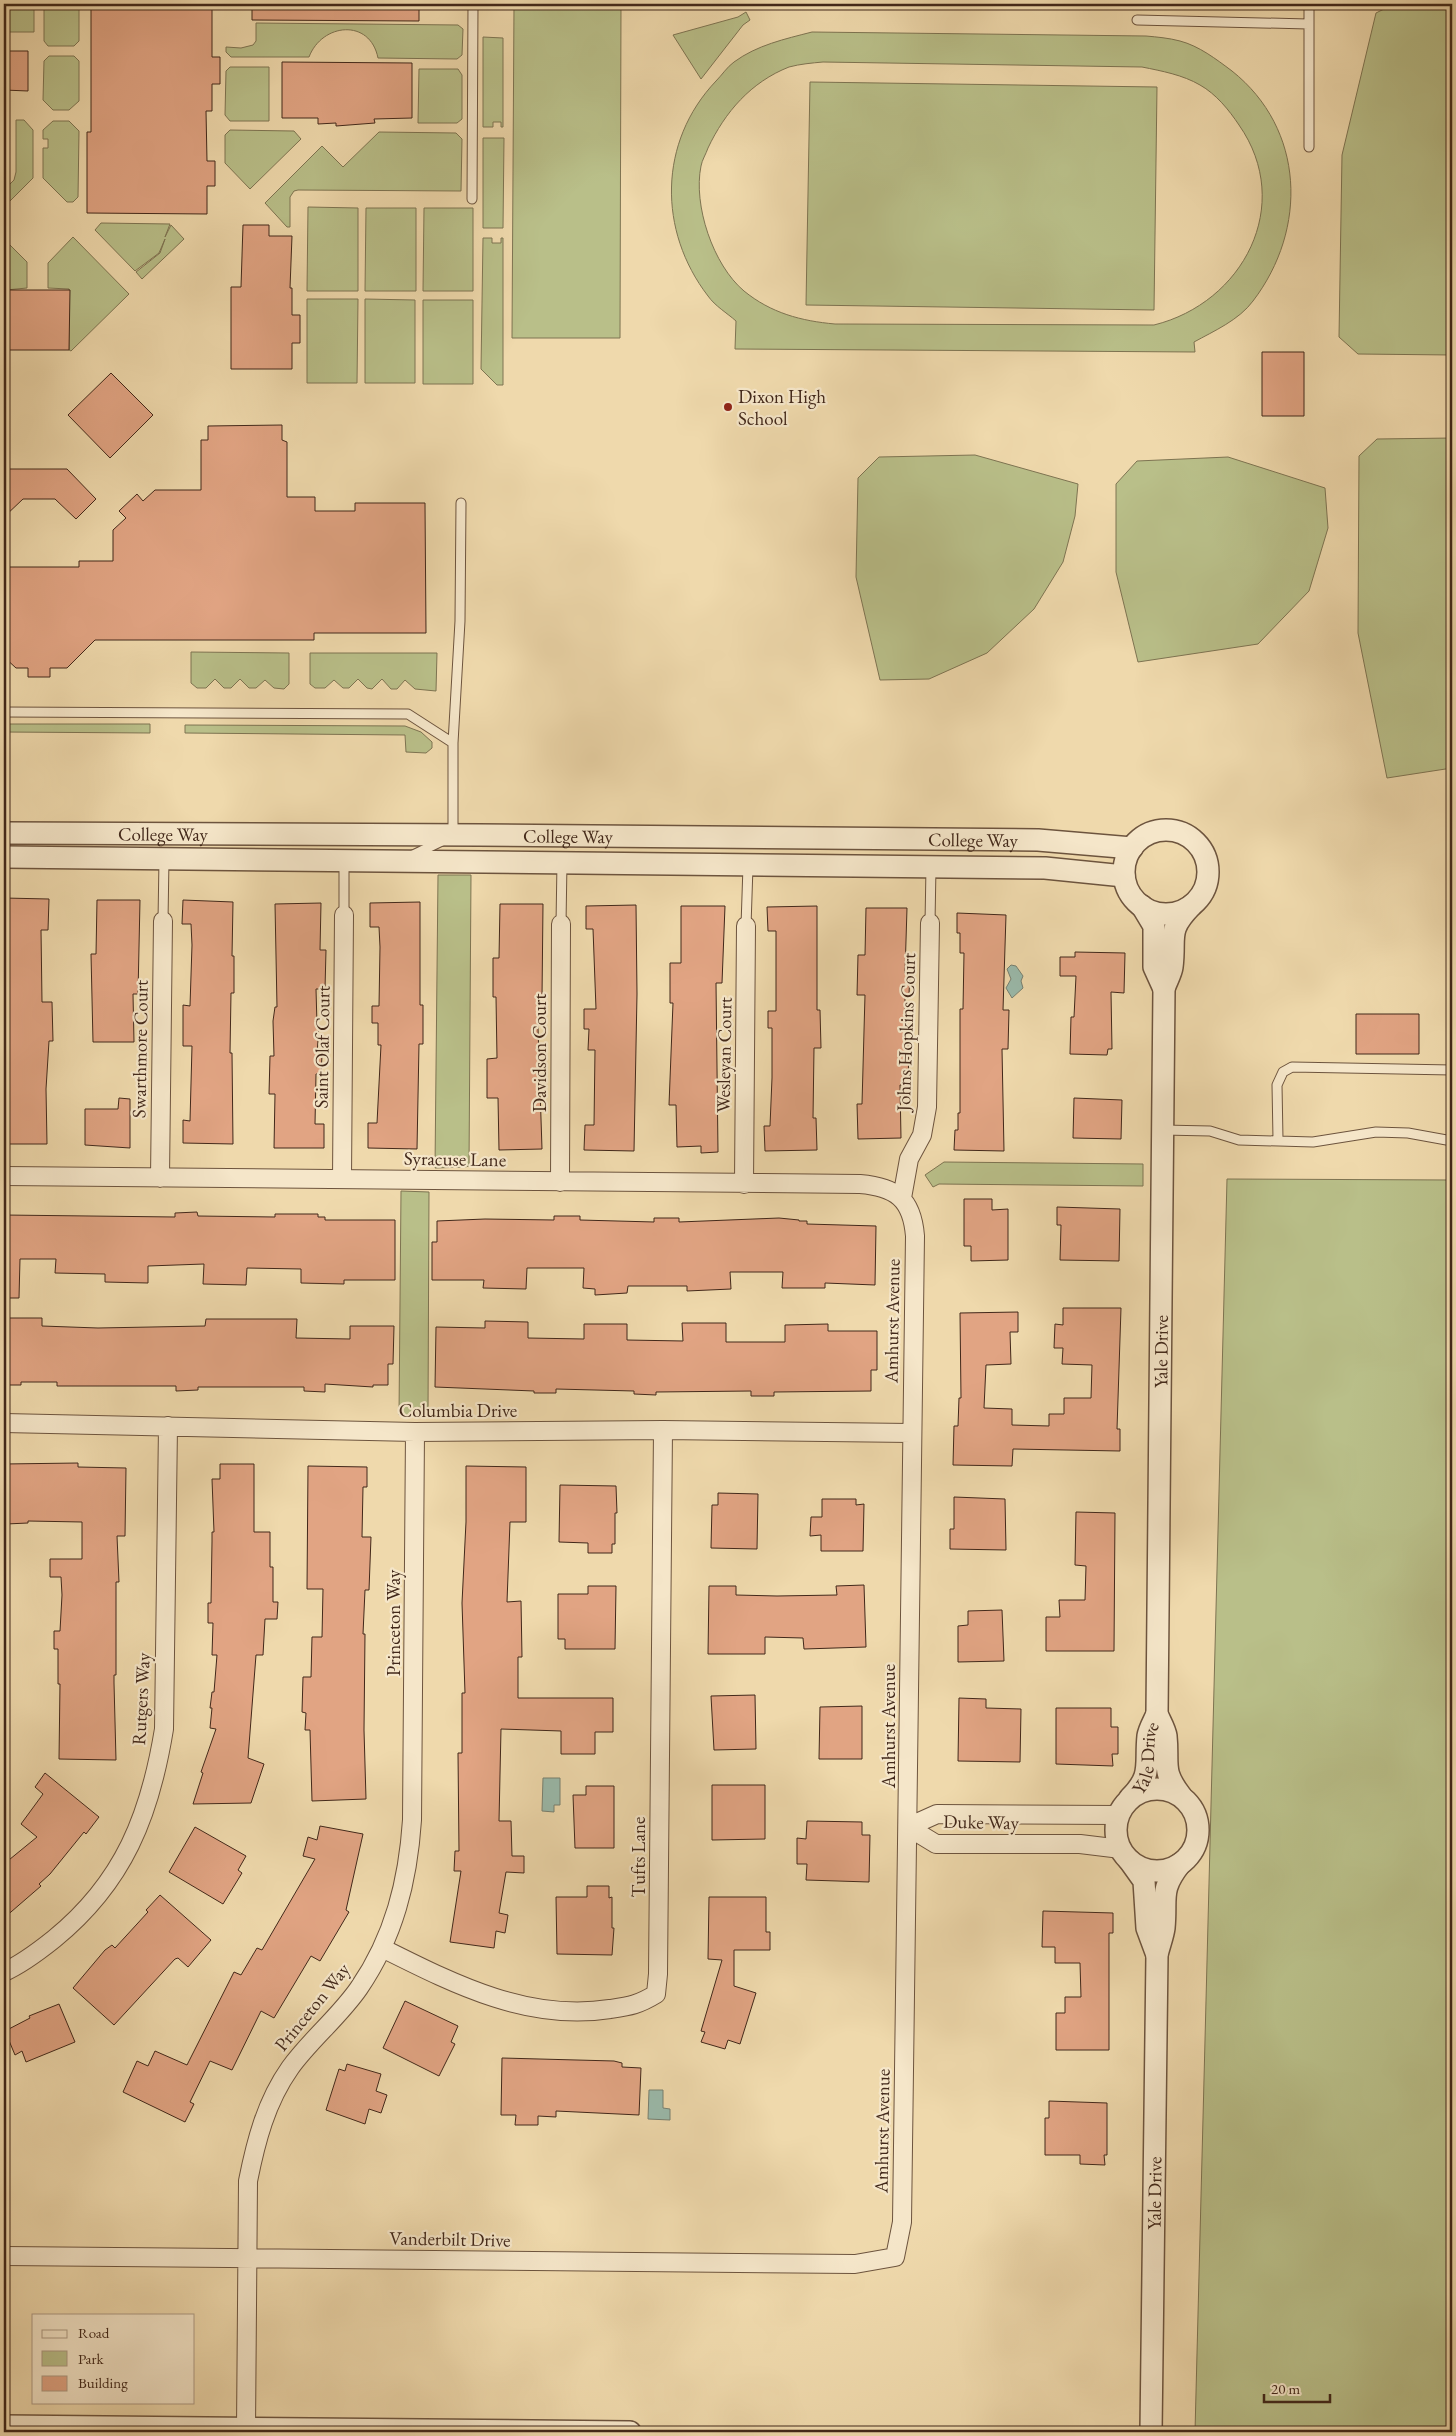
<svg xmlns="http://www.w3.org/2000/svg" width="1456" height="2436" viewBox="0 0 1456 2436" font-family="'EB Garamond',serif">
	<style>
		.green { fill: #b9bf89; stroke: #7e7452; fill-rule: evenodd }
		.water { fill: #9abaab; stroke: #778071 }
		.building { fill: #e1a483; stroke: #42281a }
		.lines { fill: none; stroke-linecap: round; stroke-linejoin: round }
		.service-casing { stroke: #6d543e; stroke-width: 11 }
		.minor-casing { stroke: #6d543e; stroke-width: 20 }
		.tertiary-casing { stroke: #6d543e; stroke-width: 24 }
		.service { stroke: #f5e6c9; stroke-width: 9 }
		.minor { stroke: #f5e6c9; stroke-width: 18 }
		.tertiary { stroke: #f5e6c9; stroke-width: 21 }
		.poi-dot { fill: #8f2418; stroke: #f5e6c9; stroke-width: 2 }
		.labels { text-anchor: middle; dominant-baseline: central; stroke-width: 4.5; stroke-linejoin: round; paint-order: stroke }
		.poi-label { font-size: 19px; fill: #42281a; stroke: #f5e6c9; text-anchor: start }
		.street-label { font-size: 19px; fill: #42281a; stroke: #f5e6c9 }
	</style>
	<rect width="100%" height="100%" fill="#efd9ac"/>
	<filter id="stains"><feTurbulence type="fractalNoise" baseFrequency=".004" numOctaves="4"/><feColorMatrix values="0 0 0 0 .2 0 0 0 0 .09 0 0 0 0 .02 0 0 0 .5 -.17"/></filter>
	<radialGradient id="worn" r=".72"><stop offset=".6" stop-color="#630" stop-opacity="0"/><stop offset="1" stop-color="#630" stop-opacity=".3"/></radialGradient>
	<path class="green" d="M4,4h30v28h-30z
		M44,4h35v37l-5,5h-26l-4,-5z
		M514,4h107l-1,334h-108z
		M1394,4h58v351l-94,-1 -19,-17 3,-182 34,-142z
		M746,12l4,8 -7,5 -42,54 -28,-44 65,-18z
		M256,23l202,2 5,4 -1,26 -5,4 -79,-1c-8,-40 -56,-35 -69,-1h-78l-5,-5v-5l15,1 12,-3 3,-4z
		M812,32l334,4c11,1 23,2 34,5 19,5 36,18 52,30 73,58 76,158 21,230 -14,19 -39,30 -59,41l1,10 -460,-3 1,-28c-9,-8 -21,-15 -28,-25 -50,-65 -50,-154 8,-215 6,-6 11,-14 18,-19 23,-17 51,-23 78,-30zM823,62l319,5c20,4 41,8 58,18 16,9 29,25 39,40 56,80 4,178 -85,200l-319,-1c-34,-3 -64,-11 -91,-33 -31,-26 -51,-86 -43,-125 1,-6 5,-12 7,-18 17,-36 43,-66 81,-81 11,-3 23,-4 34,-5z
		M483,37l20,1v89h-2v-5h-8v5h-10z
		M49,56h25l5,5v40l-10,9h-16l-10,-10 1,-39z
		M230,67h39v54h-39l-5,-6 1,-44z
		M419,69h39l4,6v44l-5,4h-39z
		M810,82l347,5 -3,223 -348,-5z
		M16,120h8l9,10v48l-29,29v-17l10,-10 2,-8z
		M53,121h16l10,10 -1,66 -5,5h-6l-24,-24v-30h5v-9h-5v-9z
		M230,130l64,1 7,8 -51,50 -25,-26v-28z
		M379,132l77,1 6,6 -1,52 -163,-1 -4,1 -4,6v30h-3l-22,-24 57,-57 21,21z
		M483,138h21l-1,90h-20z
		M308,207l50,1v83h-51z
		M366,208h50v83h-51z
		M424,208h49v83h-50z
		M101,223l69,1 -5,13 6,-12 13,14 -42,40 -6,-7 24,-19 5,-14 -6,14 -24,18 -40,-41z
		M73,237l56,57 -58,57 -2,-1v-61l-21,-1v-25z
		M483,238h9v5h9v-5h2v147h-6l-16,-16z
		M4,239l23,23v26l-21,2 -1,60z
		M307,299h51l-1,84h-50z
		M365,299l50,1v83h-50z
		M423,300h50v84h-50z
		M1452,438v330l-65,10 -29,-145 1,-177 18,-17z
		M975,455l103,29 -3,32 -12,46 -29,47 -47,44 -58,26 -49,1 -24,-103 2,-99 21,-21z
		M1228,457l97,31 3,40 -19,63 -51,53 -120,18 -22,-90v-88l21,-23z
		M191,652l98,1v31l-5,5 -10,-1 -9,-8 -9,8h-7l-9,-9 -9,9h-7l-9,-9 -9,9h-9l-6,-5z
		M310,653h127l-1,38 -21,-2 -10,-9 -8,9h-6l-9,-10 -10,10 -5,-1 -9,-9 -9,9h-6l-9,-8 -9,8h-10l-5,-4z
		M4,724h146v9l-146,-1z
		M185,725l220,1 16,6 11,10v6l-6,5 -20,-1 -1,-17 -220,-2z
		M438,875h33l-2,291 -4,1 -30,1z
		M944,1162l199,2v22l-204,-2 -6,3 -8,-12z
		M1227,1179l225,1v1252h-257z
		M401,1191l28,1 -1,223h-29z"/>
	<path class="water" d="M1011,965l5,1 7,10 -2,5 2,7 -11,10 -6,-10 5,-9 -4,-10z
		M543,1778h17v27h-6v7l-12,-1z
		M649,2090h14v18l7,1v11l-22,-1z"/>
	<path class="building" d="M91,4h121v53h8v27h-8v27h-6l1,50h8v25h-8v28l-120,-1v-81h4z
		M252,4h167v17l-167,-1z
		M4,51h24v40l-24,-1z
		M282,62l130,1v55l-38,1 1,4 -39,3v-3l-18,1v-6h-36z
		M243,225h26v11h23l-2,52h2v27h8v28h-8v26h-61v-82h10z
		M9,290h61l-1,60h-60z
		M1262,352h42v64h-42z
		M111,373l42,42 -43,43 -42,-43z
		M282,425v15l5,2v55h28v14h40v-8h70l1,130h-112v7h-219l-28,28h-17v9h-22v-9h-12l-12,-11v-90h75v-6h34v-31l13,-12 -7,-7 18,-17 6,7 12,-11h46v-50h7v-14z
		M9,469h58l29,30 -20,20 -21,-20h-32l-19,18v-42z
		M4,898l45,1 -1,31h-7l1,72h10l1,39h-4l-3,48 1,55h-43l2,-88 -2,-90v-9h4v-34h-4z
		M97,900h43l-2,94h-5l1,48h-41l-2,-88h5z
		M183,900l50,2 -1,54h2v37h-3l-1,60h2l1,91 -50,-1v-23l7,1 2,-75h-9v-41l7,1 2,-61 -1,-21h-9z
		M420,902v103h3v39h-4l-2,105 -49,-1v-25h9l4,-78h-3v-22h-6v-17h7l1,-59 -1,-20h-9v-24z
		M321,903l-1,47h6l-1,39h-9l1,36h2l-2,30h5l-1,19h-5l-1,50h9v24h-50l1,-54h-6l1,-38h4l-1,-35 2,-14h2l-2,-103z
		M500,904h43l-1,93h-5l5,152 -43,1 -1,-52h-11v-39l10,-1 -1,-61h-3v-39h6z
		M636,905l1,89 -3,157 -50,-1 1,-25h9l1,-75h-7l1,-21h-5v-20h12l-3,-80h-7v-23z
		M681,906h44l-3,77h-6l2,169 -17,1v-7l-24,1 -1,-42h-7l4,-102h-3v-40h11z
		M817,906v104h3l1,38h-7l-1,70h3l1,32 -52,1 -1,-25h6l2,-48v-50h-4v-17h8v-80h-8l-1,-24z
		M866,908h41l-2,65 5,1 -1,20h-4v51h4l-1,40h-8l1,53 -43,1 -1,-35h5l3,-109h-8l1,-40h7z
		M957,913l49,2 -3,95h6l-1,39h-6l2,102 -50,-1 1,-20h3v-17h2v-104h3l1,-56h-4v-20h-3z
		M1075,952l50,1 -1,40 -13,-1 1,57h-4l-1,6 -37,-1 1,-37h3l2,-41h-16v-19h15z
		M1356,1014h63v40h-63z
		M119,1098l11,1v49l-45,-3v-36h33z
		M1074,1098l48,2 -1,39 -48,-1z
		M964,1199h28v11l16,-1v51l-37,1v-15h-7z
		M1057,1207l63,2 -1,52 -59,-1 1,-35h-4z
		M197,1212l1,4 77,1v-3h43v3h7v3h70v60h-51v4l-43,-1v-14l-54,-1 -1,17 -43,-1 1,-20 -56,2v17l-43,-1v-8l-50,-1 1,-14h-36l-1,39h-15v-83l171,2v-4z
		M554,1216h26v4l74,2v-4h25v4l100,-4 20,2v1h8v3l69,2 -1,59 -50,-2v5h-43l1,-16h-53l1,17 -44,2v-5h-59l-1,7 -32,2v-6l-12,-1 1,-20h-57l-1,21 -43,-1 1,-8h-52v-38h5v-21l48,-2 69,1z
		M1063,1308h58l-4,121h3v22l-107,-2 -1,17 -59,-1 1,-39h4l1,-28h2l-1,-85 58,-1v20h-8l1,32 -25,1 -2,43 28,1v16l37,1v-12h15v-16h27l1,-33 -30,-1 1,-16h-9l1,-24 8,1z
		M4,1318h38v8l56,2 107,-2 1,-7h91l-1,19 54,1v-13h44l-1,38h-5v21h-15v2l-48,-3v8l-21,-1v-4h-106v3l-22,1v-5h-119v-4h-36v3h-17z
		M485,1321l43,1v16l56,1v-15h43v16l56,1 -1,-18h44v19h59v-17l43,-1v7h49v39h-6v21l-97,1v4h-23v-5l-95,1v3l-22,-1v-3l-78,-2v4h-22v-2l-99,-4 1,-60 49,1z
		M78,1463v4l48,1 -1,68h-8l2,46h-3v93h-2v8l2,77 -57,-1 1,-75h-2v-35h-4v-18h6l2,-36 -1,-18h-11v-18h32v-37l-54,-1v2l-22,1v-16h-2v-44z
		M220,1464h34v68h16v35h3v35h5l-1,17h-12l-2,36h-7l-8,103 16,6 -13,39 -58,1 10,-31 -2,-1 15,-43 -6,-1 2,-20h-2l2,-16h2l3,-37h-5l1,-32h-5v-20h3l1,-61v-10h2l-2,-53h8z
		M308,1466l59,1v20h-4l-1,50h9l-2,53h-4l-2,44h2l-1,96 2,69 -54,2 -2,-71h-5l1,-17 -4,-1 1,-35h8l1,-40h10l1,-48h-16z
		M466,1466l60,1v55h-16l-3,80 14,-1 1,56h-4v41h95v34h-18v22h-34v-23l-60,-2 -2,92h12l1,35h12v17l-18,-1 -7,41 9,2 -3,18 -9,-2 -2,17 -44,-6 11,-71h-7l1,-20h4l-1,-98h4v-60h3l-3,-90 4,-81z
		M560,1485l56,1 1,27h-2v31h-3v9h-24v-10l-29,-1z
		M718,1493l40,1 -1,55 -46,-1 1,-43h6z
		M954,1497l51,2 1,51 -56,-1v-20h4z
		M822,1499h34v6l8,-1 -1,47h-42v-16l-11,1 1,-19h11z
		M1076,1512l39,1 -1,138h-68v-34h14l-1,-17h26l1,-34 -11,-1z
		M864,1585l2,62 -62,2 -1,-11 -38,-1v17h-57l1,-68h27v9l41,1 60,-1 -1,-9z
		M588,1586h28l-1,63h-50v-10h-7v-45h30z
		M1002,1610l2,51 -46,1v-36l10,-1v-14z
		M755,1695l1,54 -42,1 -3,-54z
		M959,1698l27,1v9l35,1 -1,53 -62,-1z
		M862,1706v53h-43l1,-52z
		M1056,1708h55v19h7v27h-6l1,12 -57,-2z
		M45,1773l54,44 -13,17 -2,-2 -34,42 -11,10 2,2 -37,32v-54l33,-27 -16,-13 22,-30 -8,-7z
		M712,1785h53v54l-53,1z
		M586,1786h28v62h-39l-2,-53h13z
		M807,1821l55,1v13h8l-1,47 -63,-2 1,-16h-10v-26l9,1z
		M320,1826l43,8 -17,76 3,2 -29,49 -9,-5 -37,62 -13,-7 -29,59 -22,-9 -20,41 4,2 -9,18 -62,-30 14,-31 11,5 7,-15 32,14 47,-93 7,3 16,-27 5,2 53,-91 -12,-3 5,-19 9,3z
		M195,1827l51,29 -8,14 4,3 -19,31 -54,-32z
		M587,1886h22v12l3,-1v31h2l-2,27 -55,-1 -1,-57h31z
		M160,1895l51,45 -23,27 -10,-9 -3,1 -61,66 -41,-37 32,-38 7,-5 3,3 33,-36 -2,-2z
		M709,1897h57v35h4v18h-36v36l22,7 -16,51 -12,-4 -3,9 -24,-7 4,-10 -4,-1 21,-71 -14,-1z
		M1043,1911l70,2v20h-4v117h-53v-37h9v-16h16l-1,-34h-25v-16h-13z
		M405,2001l53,25 -7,16 4,2 -16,32 -56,-28z
		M59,2004l16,38 -49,20 -4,-11 -7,4 -10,-24 25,-13 -1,-2z
		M502,2058l112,3 8,2v4l19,1 -2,47 -83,-4v6l-18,-1v9h-23l1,-10h-15z
		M347,2064l34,10 -5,17 11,4 -6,18 -12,-4 -4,15 -39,-14 13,-41 6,2z
		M1049,2101l58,2v52h-3l1,10 -25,-1v-9h-35v-37h4z"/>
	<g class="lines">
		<defs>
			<path id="service" d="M1309,4v143
				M1137,20l171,4
				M472,199l1,-195
				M4,712l404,2 45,29v92
				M453,743l7,-122 1,-118
				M413,855l29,-14
				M344,860v55
				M163,921l1,-62
				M930,923l1,-56
				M561,924l1,-62
				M746,926l2,-60
				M1163,1130l47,1 29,9 74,2 63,-10 32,1 44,8
				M1278,1139l-1,-54 6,-13 9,-5 160,3"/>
			<path id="minor" d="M4,1176l856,8c36,3 52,15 55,52l-13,986 -7,35 -40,7 -851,-8
				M160,1178l3,-257
				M342,1179l2,-264
				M560,1182l1,-258
				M744,1184l2,-258
				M902,1198l7,-39 13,-24 5,-28 3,-184
				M4,1423l411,9 248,-2 248,3
				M908,1827l28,17h144l41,5
				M908,1827l29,-13 182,1
				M382,1948c72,36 146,74 228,61 20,-3 28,-4 46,-15l2,-20 5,-544
				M4,1972c18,-8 35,-21 50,-33 70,-57 96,-124 110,-210l4,-303
				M246,2429l2,-248c8,-40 18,-79 42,-113 20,-28 49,-51 69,-80 35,-51 49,-107 53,-168l3,-388"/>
			<g id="tertiary">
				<circle cx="1166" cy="872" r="42"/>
				<path id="s1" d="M4,833l475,2 559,5 94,8"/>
				<path d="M4,857l1041,11 79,8"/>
				<path d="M1142,906l12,20v41l10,22"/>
				<circle cx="1157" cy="1830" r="41"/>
				<path id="s2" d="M1181,1796c-20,-26 -12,-31 -15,-60 -1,-7 -6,-15 -9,-22l7,-725c2,-7 7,-15 8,-22 4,-31 -6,-35 19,-61"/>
				<path id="s3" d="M1130,1798c23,-23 15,-33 18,-62 1,-7 6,-15 9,-22"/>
				<path d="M1129,1860l15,21 3,47 10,27"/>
				<path d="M4,2426l626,6"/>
				<path id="s4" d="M1151,2432l6,-477c2,-9 6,-19 7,-27 3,-31 -5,-37 16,-64"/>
			</g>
		</defs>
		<use href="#service" class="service-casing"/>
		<use href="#minor" class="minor-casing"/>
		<use href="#tertiary" class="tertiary-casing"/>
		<use href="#service" class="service"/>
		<use href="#minor" class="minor"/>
		<use href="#tertiary" class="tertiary"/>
	</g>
	<circle class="poi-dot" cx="728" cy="407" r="5"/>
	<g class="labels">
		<g class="poi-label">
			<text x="738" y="396">Dixon High<tspan x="738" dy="22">School</tspan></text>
		</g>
		<g class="street-label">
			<text stroke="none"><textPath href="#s1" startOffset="159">College Way</textPath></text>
			<text stroke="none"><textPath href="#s1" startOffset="564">College Way</textPath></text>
			<text stroke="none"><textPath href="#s1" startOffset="969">College Way</textPath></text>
			<text transform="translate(906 1032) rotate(-88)">Johns Hopkins Court</text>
			<text transform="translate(322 1047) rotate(-89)">Saint Olaf Court</text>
			<text transform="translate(140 1049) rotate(-89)">Swarthmore Court</text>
			<text transform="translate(539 1053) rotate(-90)">Davidson Court</text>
			<text transform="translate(724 1055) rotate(-89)">Wesleyan Court</text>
			<text transform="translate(455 1159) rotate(1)">Syracuse Lane</text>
			<text transform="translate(892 1321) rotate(-89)">Amhurst Avenue</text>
			<text stroke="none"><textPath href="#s2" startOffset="450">Yale Drive</textPath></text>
			<text x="458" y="1410">Columbia Drive</text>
			<text transform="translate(393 1623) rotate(-90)">Princeton Way</text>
			<text transform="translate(141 1699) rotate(-87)">Rutgers Way</text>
			<text transform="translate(888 1726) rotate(-90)">Amhurst Avenue</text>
			<text stroke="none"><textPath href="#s3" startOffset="45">Yale Drive</textPath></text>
			<text transform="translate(981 1822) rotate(1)">Duke Way</text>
			<text transform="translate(638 1857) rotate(-90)">Tufts Lane</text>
			<text transform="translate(312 2007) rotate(-51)">Princeton Way</text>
			<text transform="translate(882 2131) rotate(-89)">Amhurst Avenue</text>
			<text stroke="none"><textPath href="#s4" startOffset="239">Yale Drive</textPath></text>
			<text transform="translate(450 2239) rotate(1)">Vanderbilt Drive</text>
		</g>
	</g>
	<rect width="1456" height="2436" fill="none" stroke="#efd9ac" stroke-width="20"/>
	<rect x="5" y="5" width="1446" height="2426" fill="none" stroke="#42281a" stroke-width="2.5"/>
	<rect x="10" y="10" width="1436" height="2416" fill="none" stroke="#42281a"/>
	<rect x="32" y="2314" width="162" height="90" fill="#f5e6c9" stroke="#ad9a83"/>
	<rect x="42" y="2330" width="25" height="8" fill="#f5e6c9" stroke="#ad9a83"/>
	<text x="78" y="2338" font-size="15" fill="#42281a">Road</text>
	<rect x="42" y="2351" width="25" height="15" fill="#b9bf89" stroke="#ad9a83"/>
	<text x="78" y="2364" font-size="15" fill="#42281a">Park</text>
	<rect x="42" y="2376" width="25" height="15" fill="#e1a483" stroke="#ad9a83"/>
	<text x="78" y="2388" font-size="15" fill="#42281a">Building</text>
	<path d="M1264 2394v8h66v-8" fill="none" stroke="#42281a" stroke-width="2.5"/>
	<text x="1271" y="2394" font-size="15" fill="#42281a" stroke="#f5e6c9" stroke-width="4" paint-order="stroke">20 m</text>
	<rect width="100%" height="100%" filter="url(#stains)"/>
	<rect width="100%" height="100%" fill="url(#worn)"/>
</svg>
